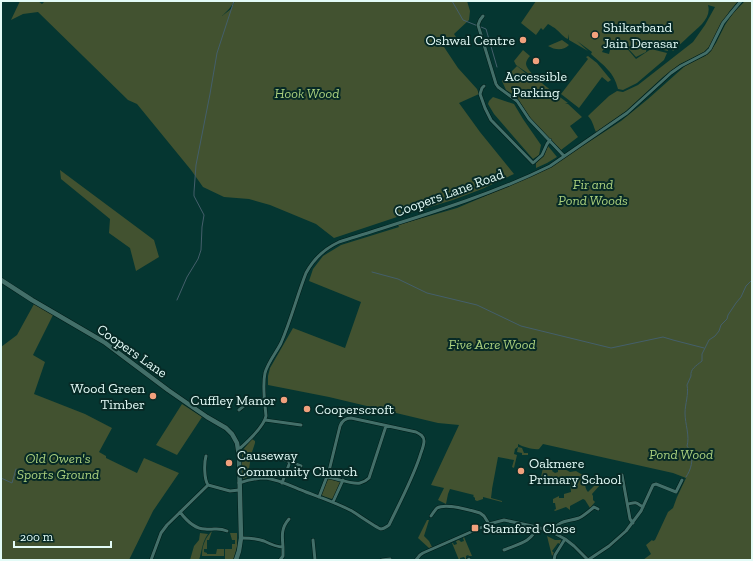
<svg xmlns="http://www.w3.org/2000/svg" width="753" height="561" viewBox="0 0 753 561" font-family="'Zilla Slab',serif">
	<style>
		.green { fill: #425230 }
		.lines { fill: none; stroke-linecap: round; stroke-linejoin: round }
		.stream { stroke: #445f6b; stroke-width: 1 }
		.street-casing { stroke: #001c18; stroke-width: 4 }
		.secondary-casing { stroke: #001c18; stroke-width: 5.5 }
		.street { stroke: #436f69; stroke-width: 3 }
		.secondary { stroke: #436f69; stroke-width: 4.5 }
		.poi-dot { fill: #f1a17d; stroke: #072a26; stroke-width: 1.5 }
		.labels { text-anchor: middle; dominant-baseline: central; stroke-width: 4; stroke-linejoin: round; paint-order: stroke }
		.poi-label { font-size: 14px; fill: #e3fbf7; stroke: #072a26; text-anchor: start }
		.park-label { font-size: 14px; font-style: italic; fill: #aacf7d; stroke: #072a26 }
		.street-label { font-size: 14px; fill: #e3fbf7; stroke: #072a26 }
	</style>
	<rect width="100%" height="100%" fill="#053631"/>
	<path class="green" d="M20,1h18l4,3 3,-3h190l-6,8 -7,7 9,-7 4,-8h232l3,10 -1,9 -15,14 2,3 -14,7 16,24 19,21 2,5 -20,9 21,29 34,42 -32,15 -29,11 -50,15 -69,23 -18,-14 -46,-19 -21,-6 -25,-2 -21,-10 -12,-17 -54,-66 -9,-4 -90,-88 -15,2 -12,6z
		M536,1h202l-9,11 -6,10 -13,24 -6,6 -24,12 -17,13 -37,34 -30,21c-3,-6 -3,-11 -8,-16l3,-3 18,-17 8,-5 6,1 15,-7 55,-43 12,-17 10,-18 -7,-2c4,13 -10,23 -19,31 -5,5 -11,10 -16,15l-7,-9 2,9 -21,-5 -1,6 -10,5 -12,-13 -21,6 -1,2 7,2 1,-4 14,-5 12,14 15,-10 16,4 -3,7 -27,23 -14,7 -5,-1c-4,-17 -14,-23 -27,-35l1,-2 -15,-11 11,10 -19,-11v-6l-1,5c-5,-2 -7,-6 -11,-9 -3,-3 -6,-4 -9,-6l-5,6 -2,-2 -5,7 -15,-12z
		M745,1h7v559h-109l8,-6 -5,-9 6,-5 1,1 2,-1 13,-28 5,-4 4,-11 9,-19 -13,-5 -130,-29 -4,5c-5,1 -16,-2 -21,-5v3l4,1 2,5h4v2h-6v-2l-5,-1 1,-5 -3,2 -1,5 3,1 -3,13 -2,-1 2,-7 -16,-3 -6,32v1l-1,8 11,3v1l-19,-5v2l-6,2 -2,-1v-2l-2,-2 1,-1 -24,-6 -2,5 -2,10 -8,-4 6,-12 -13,-3 28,-60 -21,-2 -109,-26 -61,-12v-9l2,-8 23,-40 52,20 16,-46 -52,-21 4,-12 10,-13 18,-11 58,-18 -1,-2 59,-17 26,-11 68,-30 27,-18 43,-28 27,-22 37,-33 20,-10 5,-4 6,-9 9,-18 8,-12z
		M562,40l7,5c-6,6 -14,5 -21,1z
		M523,50l7,6c-2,2 -4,5 -4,8 1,10 33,32 42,39l-3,1h3l14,13 -12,9 8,11 -17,13 -30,-31 -15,-23 -10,-6 -4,-9 15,-15 11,9 1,-1 -13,-9 -2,-4z
		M588,56l9,7 14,17 -3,2 -6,-5 -23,31 -18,-14 27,-35 -2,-2z
		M493,97l21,7 9,15 18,26 -2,10 -6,4 -39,-45 -6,-10 1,-3z
		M548,146l9,11 -10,6 -11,5v-5l8,-7z
		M60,170l94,70 5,17 -23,14 -6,-23 -21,-15 1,-14 -49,-40z
		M34,304l19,11 -20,40 12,7 -11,32 51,20 27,14 -13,24 7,4v2l31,15 7,-15 35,15 -26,38 -24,49h-128v-213l16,-12z
		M182,404l20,13 -25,38 -21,-10z
		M252,439l3,2v2l-4,12 -3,22 -5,2 -1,-2v-26z
		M545,458l4,1 -1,3 3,3h1l2,2 -2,4 3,2 3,-1v-5l1,-1 11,6 6,-1 5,3h3l2,4c-2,4 -1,11 2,14l8,-8 3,-5h3l-2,6 -8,9 1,2v4l2,2 -5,6 -5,-8 -2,-1 -13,7v4l-4,-3 -11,4 -1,-1 2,-1 -1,-6h-2v-4l6,-3v2h5v-4l7,-2 -1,-12 -1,-2h-5l-1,2 -4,2 -2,-3 -1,1 -15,-3z
		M328,479h2l10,3 1,1 -7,15 -2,1 -9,-3 -2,-2z
		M427,520h2l-5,16 5,5 3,6 -3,1 -11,-10z
		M212,531l-3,9h-2v9h-3v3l3,1v1h9l1,-5h7v7h-22c0,-10 3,-18 10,-25z
		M200,533l8,1c-6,8 -6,17 -9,26h-9l4,-14 5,-6z
		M230,533h7v14l-4,13h-8v-11h7v-5h3v-4h-3z
		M547,536l8,4h6l-1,4 -2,-1 -6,8 2,2 -2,3z
		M464,537l8,19h-3l-1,-1 -2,1v4l-2,-3 -4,1v2h-1l-7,-17h1l1,2 3,-1 -1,-3 3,-1 2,2 3,-1 -1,-3z"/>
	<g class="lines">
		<path class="stream" d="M452,1l11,19 15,6
			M481,27l5,2 11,38
			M372,272l26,7 29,14 50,12 44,21 90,22 52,-11 10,3 31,8
			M177,300l10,-23 11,-18 3,-9 1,-23 2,-12 -10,-19v-4l2,-27 14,-71 7,-41 17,-52
			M686,477c5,-7 8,-18 4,-26 0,-2 -2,-3 -3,-5 3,-10 -2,-22 -2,-33 0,-9 4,-19 2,-28l4,-9c-1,-7 5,-10 11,-15v-7l7,-14 6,-4 4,-5 2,-6 6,-6 1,-4 8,-12 5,-6 5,-11 6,-6
			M1,478l11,5 4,-14"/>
		<defs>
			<path id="street" d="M483,16l-3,4 -2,5 18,59 2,3 19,14 12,18 35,37
				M484,86l-2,2 -2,6 5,14 6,12 42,43 9,-8 5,-11 3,-4
				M239,410c10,-8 12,-11 26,-11
				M265,420l36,5
				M238,450c8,-7 26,-24 28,-34 -1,-13 -4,-29 -1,-43 3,-11 11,-20 16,-30 10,-23 16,-47 25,-70 8,-15 18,-24 33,-31 71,-23 144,-43 211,-76l77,-53 44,-40 10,-7 25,-13 4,-4 13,-26 8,-10 10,-12
				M206,456c-2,7 -2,23 2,29l22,6 9,-1
				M280,458l21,8
				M622,475l8,44 3,4
				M327,477c8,1 26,8 33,6 4,-1 6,-2 9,-5l17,-52
				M239,483c9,-3 17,-5 27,-5 14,2 27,9 40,14 16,6 31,11 46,19 5,3 25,17 29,18 3,0 5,-2 8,-4 11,-23 23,-45 31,-69 1,-4 4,-10 4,-15 0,-5 -4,-7 -8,-9l-65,-14c-5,0 -9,3 -11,8l-11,45 -10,26
				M282,483l8,-21
				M333,502l10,-22
				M628,504c9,-2 7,-2 15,3
				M180,512c6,8 15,17 25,17 10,1 13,-2 22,2
				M431,516c2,-3 4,-6 6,-8 9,-5 33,2 43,5l4,3 5,8
				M552,532c6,-12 15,-10 27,-14 6,-3 10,-7 15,-11l4,2
				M241,538c8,0 15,0 23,3 6,3 12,6 19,6v9l-3,4
				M313,540l2,20
				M283,547c-1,-11 -2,-19 6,-28
				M504,550c14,-6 28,-8 33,-23
				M151,560l10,-27 6,-8 41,-40
				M382,560l8,-1
				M416,560l4,-5 3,-2 66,-29 15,-4 33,7 15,5 13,7 9,7 14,14
				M468,560l1,-1
				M554,560l1,-5 10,-16
				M588,560l21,-14 17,-15 15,-20 12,-26 3,-1 20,8 6,-12"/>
			<path id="secondary" d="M1,280l31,20 72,42 64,48 39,27 19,11 6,6 5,9 2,13 2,82 -2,13 -3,9"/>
		</defs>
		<use href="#street" class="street-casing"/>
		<use href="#secondary" class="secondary-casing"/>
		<use href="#street" class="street"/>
		<use href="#secondary" class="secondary"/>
	</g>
	<g class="poi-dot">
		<circle cx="595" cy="35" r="4"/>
		<circle cx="523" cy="40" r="4"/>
		<circle cx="536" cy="61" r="4"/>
		<circle cx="153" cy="396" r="4"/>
		<circle cx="284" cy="400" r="4"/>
		<circle cx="307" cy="409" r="4"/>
		<circle cx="229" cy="463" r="4"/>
		<circle cx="521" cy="471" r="4"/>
		<rect x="471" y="524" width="8" height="8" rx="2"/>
	</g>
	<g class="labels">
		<g class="poi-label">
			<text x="603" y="27">Shikarband<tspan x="603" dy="16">Jain Derasar</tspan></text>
			<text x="515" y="40" text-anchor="end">Oshwal Centre</text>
			<text x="536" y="76" text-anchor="middle">Accessible<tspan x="536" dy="16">Parking</tspan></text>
			<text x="145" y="388" text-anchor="end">Wood Green<tspan x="145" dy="16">Timber</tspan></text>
			<text x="276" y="400" text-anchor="end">Cuffley Manor</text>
			<text x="315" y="409">Cooperscroft</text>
			<text x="237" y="455">Causeway<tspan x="237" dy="16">Community Church</tspan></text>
			<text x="529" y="463">Oakmere<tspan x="529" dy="16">Primary School</tspan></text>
			<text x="483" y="528">Stamford Close</text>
		</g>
		<g class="park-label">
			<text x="307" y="93">Hook Wood</text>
			<text x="593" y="184">Fir and<tspan x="593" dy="16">Pond Woods</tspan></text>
			<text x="492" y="344">Five Acre Wood</text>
			<text x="681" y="454">Pond Wood</text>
			<text x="58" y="458">Old Owen's<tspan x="58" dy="16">Sports Ground</tspan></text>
		</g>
		<g class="street-label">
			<text transform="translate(449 193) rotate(-20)">Coopers Lane Road</text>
			<text transform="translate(132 351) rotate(35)">Coopers Lane</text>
		</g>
	</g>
	<rect width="753" height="561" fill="none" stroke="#e3fbf7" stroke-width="4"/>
	<path d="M14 541v6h97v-6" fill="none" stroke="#e3fbf7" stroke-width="2"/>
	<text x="20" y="541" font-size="12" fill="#e3fbf7" stroke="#072a26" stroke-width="3" paint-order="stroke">200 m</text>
</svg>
